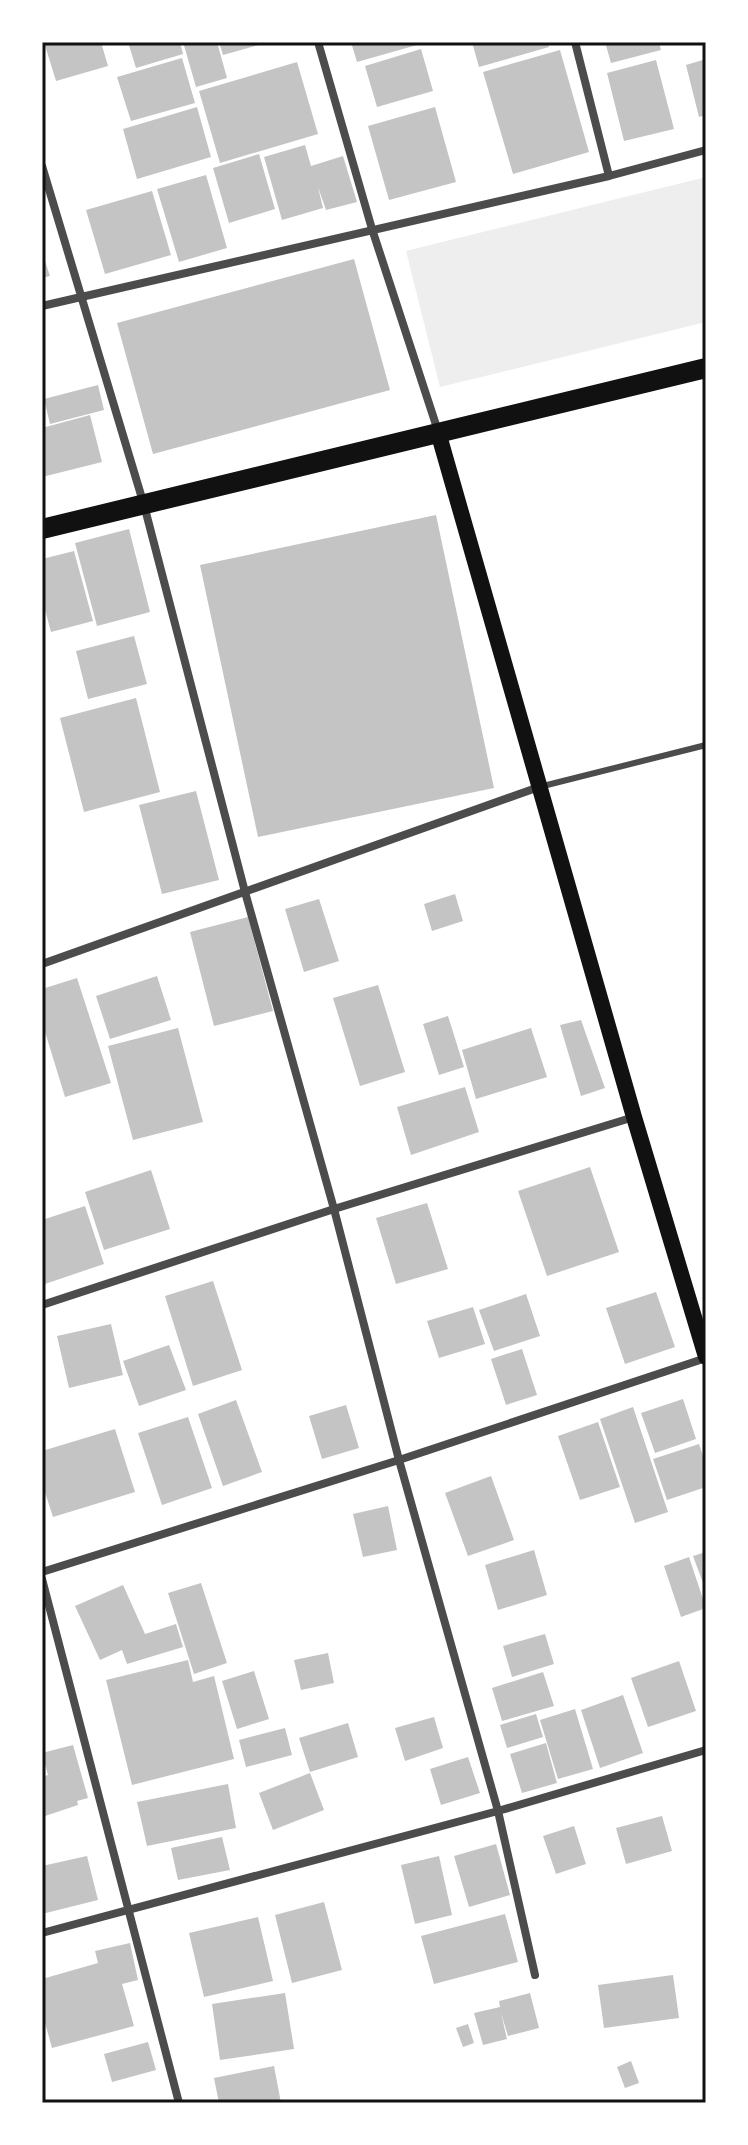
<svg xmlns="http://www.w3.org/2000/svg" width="748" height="2145" viewBox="0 0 748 2145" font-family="'Crimson Pro',serif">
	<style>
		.green { fill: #eee }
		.building { fill: #c4c4c4 }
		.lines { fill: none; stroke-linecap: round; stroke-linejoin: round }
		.service { stroke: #4c4c4c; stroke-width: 6 }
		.minor { stroke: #4c4c4c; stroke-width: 8 }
		.secondary { stroke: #111; stroke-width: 16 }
		.primary { stroke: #111; stroke-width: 20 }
		.neatline { fill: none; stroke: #111; stroke-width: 3 }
	</style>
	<rect width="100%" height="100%" fill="#fff"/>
	<path class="green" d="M706,177v145l-266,65 -34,-136z"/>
	<path class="building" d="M44,42h57l7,24 -52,15z
		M128,42h52l3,12 -47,14z
		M183,42h34l10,36 -31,9z
		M219,42h47v1l-43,12z
		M351,42h73v1l-67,19z
		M472,42h76l1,5 -70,20z
		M605,42h54l2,8 -50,13z
		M421,49l12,42 -56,16 -12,-41z
		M560,50l29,102 -76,22 -30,-102z
		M182,58l13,45 -64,18 -14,-44z
		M706,59v56l-7,2 -13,-52z
		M656,60l18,69 -50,12 -17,-68z
		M297,62l21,72 -98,29 -21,-72z
		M197,107l14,50 -74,22 -14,-50z
		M435,107l21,75 -67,18 -21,-74z
		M305,145l6,21 32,-10 14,46 -31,8 -8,-23 5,21 -41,12 -18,-63z
		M259,154l16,55 -46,14 -16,-55z
		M206,175l21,73 -48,14 -22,-73z
		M152,191l19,64 -66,19 -19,-64z
		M42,252l8,24 -8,2z
		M354,259l36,131 -237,64 -36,-131z
		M98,385l6,25 -54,14 -6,-25z
		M90,415l12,47 -60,15v-49z
		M436,515l58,273 -236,49 -58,-272z
		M129,529l21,83 -53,14 -22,-83z
		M74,551l19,70 -42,11 -9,-34v-39z
		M134,636l13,48 -59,15 -12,-48z
		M136,698l24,94 -76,20 -24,-94z
		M196,791l23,89 -57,14 -23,-89z
		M455,894l8,27 -31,10 -8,-27z
		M319,899l20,62 -35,11 -19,-63z
		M248,917l25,94 -59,15 -24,-94z
		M157,976l14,44 -61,19 -14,-43z
		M77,978l34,105 -46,14 -23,-75v-33z
		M378,985l27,87 -45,14 -27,-88z
		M448,1016l16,51 -25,8 -16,-51z
		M581,1020l24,68 -24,8 -21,-71z
		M178,1028l25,94 -70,18 -25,-94z
		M531,1028l16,49 -71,22 -14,-49z
		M465,1087l14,45 -68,23 -14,-48z
		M590,1167l29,85 -72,24 -29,-85z
		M151,1170l19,59 -66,21 -19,-58z
		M427,1203l21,66 -52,15 -20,-66z
		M85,1206l19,58 -62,21v-65z
		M213,1281l29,89 -49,16 -28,-90z
		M656,1292l19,55 -50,17 -19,-56z
		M526,1294l14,42 -46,15 -15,-41z
		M473,1307l12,37 -46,14 -12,-37z
		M111,1324l12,51 -54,13 -12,-52z
		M169,1345l17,45 -47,16 -16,-45z
		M522,1349l15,46 -31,10 -15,-46z
		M683,1399l13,40 -41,14 -14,-40z
		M236,1400l26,72 -39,14 -25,-72z
		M346,1405l13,43 -37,11 -13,-43z
		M633,1407l35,105 -33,11 -35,-104z
		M188,1417l24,71 -50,17 -24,-72z
		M598,1422l22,65 -40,13 -22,-64z
		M115,1429l20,63 -82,25 -11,-34v-32z
		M699,1444l7,21v22l-39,13 -14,-41z
		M491,1476l23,64 -46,16 -23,-63z
		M388,1506l9,44 -34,7 -10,-43z
		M534,1550l13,45 -49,15 -13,-45z
		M706,1552v39l-13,-35z
		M689,1557l17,51 -25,9 -17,-51z
		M201,1583l26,80 -33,11 -26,-81z
		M123,1585l22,49 31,-10 7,23 -56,17 -5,-14 -22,10 -25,-54z
		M545,1634l9,30 -42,13 -9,-31z
		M328,1653l6,30 -33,7 -7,-30z
		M188,1660l5,22 21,-6 20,83 -102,26 -26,-105z
		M679,1661l17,50 -48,16 -17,-49z
		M254,1671l15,48 -32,10 -15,-48z
		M543,1672l11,34 -52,15 -10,-33z
		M623,1695l20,58 -43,15 -19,-58z
		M575,1709l18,60 -35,10 -18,-59z
		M536,1714l7,23 -36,11 -7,-23z
		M434,1717l9,31 -38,13 -10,-33z
		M348,1723l10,34 -48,15 -11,-34z
		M285,1728l7,27 -46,12 -7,-27z
		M546,1743l11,40 -35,10 -12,-39z
		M73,1745l15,53 -11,3 1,4 -36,12v-40l6,-2 -6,-22z
		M468,1757l12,36 -39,12 -11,-36z
		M310,1773l14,37 -51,20 -14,-37z
		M228,1784l8,44 -89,18 -10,-44z
		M662,1816l10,35 -46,13 -10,-36z
		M574,1826l12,38 -30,10 -13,-38z
		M222,1837l8,33 -52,10 -7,-32z
		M496,1844l14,51 -41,12 -15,-51z
		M87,1856l11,44 -56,14v-48z
		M439,1856l13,59 -37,9 -14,-59z
		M324,1902l18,68 -50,13 -17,-68z
		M505,1914l13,48 -84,22 -13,-48z
		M258,1917l15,64 -69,16 -15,-64z
		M130,1943l8,37 -16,4 12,42 -82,22 -10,-36v-33l56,-16 -3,-12z
		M673,1975l6,43 -75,10 -6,-43z
		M285,1993l9,56 -74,11 -8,-56z
		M530,1993l9,35 -31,8 -7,-23 6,26 -24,6 -9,-32 26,-6 -1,-6z
		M468,2024l6,19 -11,4 -7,-19z
		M148,2042l8,28 -44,12 -8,-28z
		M631,2061l8,22 -14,5 -8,-21z
		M274,2066l7,37h-62l-5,-25z"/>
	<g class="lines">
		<path class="service" d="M543,786l163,-41"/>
		<path class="minor" d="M318,42l54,187 66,202
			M575,42l34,134
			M42,166l102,339 101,387 89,317 65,251 99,351 37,164
			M42,306l567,-130 97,-26
			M42,964l497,-177
			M42,1305l292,-96 300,-92
			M42,1572l357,-112 307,-102
			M42,1579l137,524
			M42,1933l456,-122 208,-61"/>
		<path class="secondary" d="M438,432l196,685 72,240"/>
		<path class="primary" d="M42,529l664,-161"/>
	</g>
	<rect width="748" height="2145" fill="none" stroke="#ffffff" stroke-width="88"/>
	<rect x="44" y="44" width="660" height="2057" class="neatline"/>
</svg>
